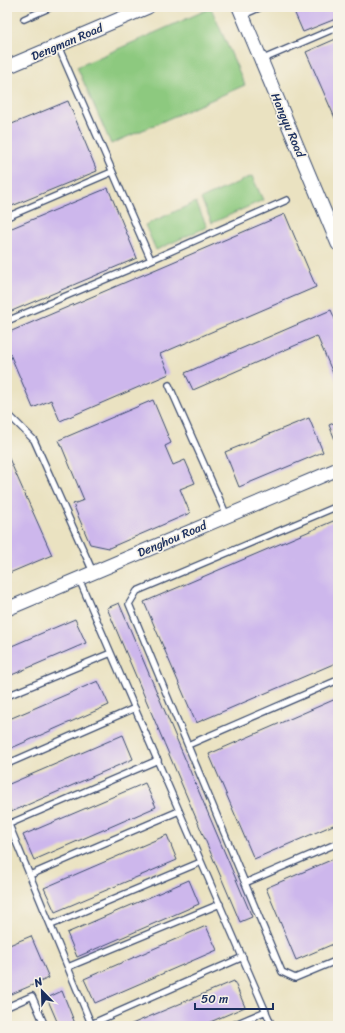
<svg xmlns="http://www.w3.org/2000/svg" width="345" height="1033" viewBox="0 0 345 1033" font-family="Sriracha,sans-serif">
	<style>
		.green { fill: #8dc97f; stroke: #547c6e }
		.building { fill: #cdb7ec }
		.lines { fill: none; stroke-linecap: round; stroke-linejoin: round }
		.service-casing { stroke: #3a4a6d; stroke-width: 8 }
		.tertiary-casing { stroke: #3a4a6d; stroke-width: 15 }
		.service { stroke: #fff; stroke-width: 5.5 }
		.tertiary { stroke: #fff; stroke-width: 13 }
		.labels { text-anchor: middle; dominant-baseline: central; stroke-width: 3.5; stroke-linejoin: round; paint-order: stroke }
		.street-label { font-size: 12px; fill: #1b2f5e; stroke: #f7f3e8 }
	</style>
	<rect width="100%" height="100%" fill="#f7f3e8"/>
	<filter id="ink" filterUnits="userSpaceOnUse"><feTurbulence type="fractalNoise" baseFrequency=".025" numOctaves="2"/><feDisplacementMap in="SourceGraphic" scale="8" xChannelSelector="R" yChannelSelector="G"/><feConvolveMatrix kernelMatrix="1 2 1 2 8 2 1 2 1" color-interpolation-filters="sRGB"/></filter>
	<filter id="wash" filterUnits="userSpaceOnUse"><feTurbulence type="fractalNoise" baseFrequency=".012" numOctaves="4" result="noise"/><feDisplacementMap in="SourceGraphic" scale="16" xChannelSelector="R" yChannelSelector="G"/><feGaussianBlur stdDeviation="0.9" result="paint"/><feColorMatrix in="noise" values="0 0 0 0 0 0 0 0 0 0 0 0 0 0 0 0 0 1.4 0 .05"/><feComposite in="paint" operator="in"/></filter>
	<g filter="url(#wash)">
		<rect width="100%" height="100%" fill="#eae2c1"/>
		<path class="green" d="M211,8l34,77 -134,59 -34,-77z
			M252,176l11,24 -51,23 -11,-24z
			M196,202l11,25 -51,23 -11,-25z"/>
		<g id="blocks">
			<path class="building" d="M297,7h41v11l-35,14 -10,-23z
				M338,38v87l-32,-73z
				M68,101l29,70 -90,37v-82z
				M108,188l29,70 -130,55v-83z
				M285,214l31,73 -156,67 9,20 -109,47 -9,-21 -18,8 -26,-61v-14z
				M331,310l7,16v59l-21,-49 -124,54 -8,-17z
				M153,400l18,43 -6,3 8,19 12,-5 10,23 -15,6 10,24 -81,35 -19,-4 -17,-40 11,-4 -25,-60z
				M309,418l14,34 -84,35 -14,-35z
				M338,421v20l-2,1 -7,-17z
				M7,454l45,101 -45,19z
				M338,519v143l-142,61 -52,-121z
				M119,603l133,314 -12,5 -133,-314z
				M75,619l11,24 -79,34v-29z
				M98,681l11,24 -102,45v-30z
				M338,698v125l-84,36 -45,-105z
				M123,735l10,24 -122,53 -4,-10v-17z
				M145,783l11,24 -122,53 -11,-25z
				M167,835l10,25 -122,52 -11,-24z
				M338,857v85l-42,18 -30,-72z
				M189,880l10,24 -122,53 -10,-24z
				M206,926l11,24 -122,53 -11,-24z
				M31,936l18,42 -42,18v-50z
				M234,981l11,26 -44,19h-74z
				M62,991l14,35h-17l-12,-28z"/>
		</g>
	</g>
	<g filter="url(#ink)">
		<use href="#blocks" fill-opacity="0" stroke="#3a4a6d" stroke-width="1"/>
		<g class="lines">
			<defs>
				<path id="service" d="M243,15l18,-8
					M24,19l27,-12
					M261,60l77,-33
					M7,217l105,-45
					M151,260l136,-60
					M7,321l144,-61 -93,-214
					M169,385l58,131
					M7,413l27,27 59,132
					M338,506l-201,85 -8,13 153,368 13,6 43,-18
					M79,579l193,447
					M7,696l104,-43
					M188,745l150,-65
					M7,764l128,-56
					M7,820l85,206
					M9,824l149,-64
					M30,875l149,-64
					M245,883l93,-40
					M51,925l150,-63
					M68,967l152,-63
					M7,1007l25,-11 13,30
					M91,1024l152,-67
					M231,1026l35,-15"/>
				<path id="tertiary" d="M239,7l99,237
					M7,67l141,-60
					M7,609l331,-140"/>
			</defs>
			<use href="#service" class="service-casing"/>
			<use href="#tertiary" class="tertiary-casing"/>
			<use href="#service" class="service"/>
			<use href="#tertiary" class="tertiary"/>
		</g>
	</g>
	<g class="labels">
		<g class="street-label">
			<text transform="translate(67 42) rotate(-23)">Dengman Road</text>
			<text transform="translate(288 125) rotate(67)">Hangyu Road</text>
			<text transform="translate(172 539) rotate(-23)">Denghou Road</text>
		</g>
	</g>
	<rect width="345" height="1033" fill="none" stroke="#f7f3e8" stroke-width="24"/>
	<g transform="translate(42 991) rotate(337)" stroke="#f7f3e8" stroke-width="3" paint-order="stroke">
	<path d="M0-3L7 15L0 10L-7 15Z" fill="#1b2f5e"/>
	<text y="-6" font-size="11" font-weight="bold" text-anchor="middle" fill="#1b2f5e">N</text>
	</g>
	<path d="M195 1003v6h78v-6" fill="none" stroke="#1b2f5e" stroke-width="2"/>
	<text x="201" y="1003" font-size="12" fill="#1b2f5e" stroke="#f7f3e8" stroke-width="3" paint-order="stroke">50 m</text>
</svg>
